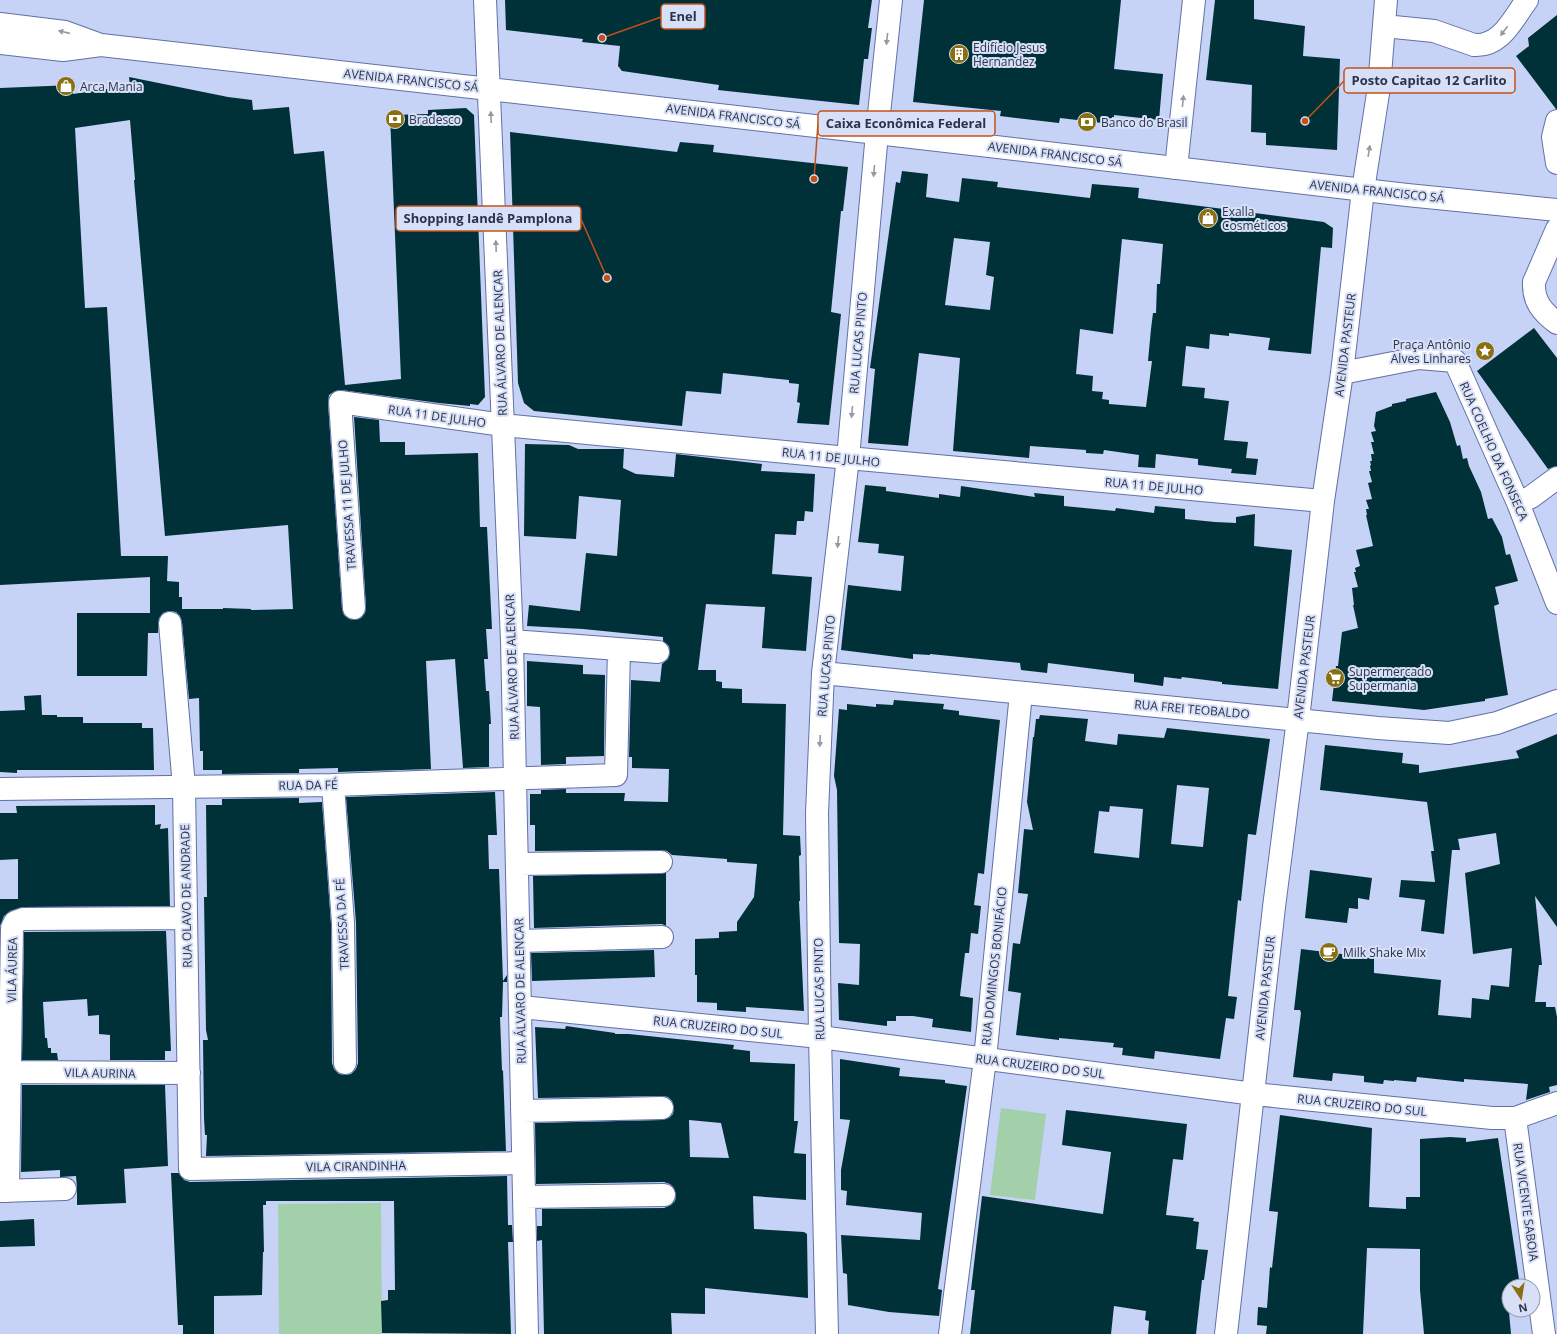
<svg xmlns="http://www.w3.org/2000/svg" width="1557" height="1334" viewBox="0 0 1557 1334" font-family="'Open Sans',sans-serif">
	<style>
		.green { fill: #a1d0ab }
		.building { fill: #003138; fill-rule: evenodd }
		.lines { fill: none; stroke-linecap: round; stroke-linejoin: round }
		.minor-casing { stroke: #6171a6; stroke-width: 24 }
		.secondary-casing { stroke: #6171a6; stroke-width: 24 }
		.minor { stroke: #fff; stroke-width: 22 }
		.secondary { stroke: #fff; stroke-width: 22 }
		.oneway { fill: #9599a4 }
		.labels { text-anchor: middle; dominant-baseline: central; stroke-width: 4; stroke-linejoin: round; paint-order: stroke }
		.poi-label { font-size: 12px; fill: #2b334a; stroke: #d8e0f8; text-anchor: start }
		.street-label { font-size: 12px; fill: #2b334a; stroke: #d8e0f8 }
		.leader { fill: none; stroke: #c25118; stroke-width: 1.5 }
		.callout-dot { fill: #c25118; stroke: #d8e0f8; stroke-width: 1.5 }
		.callout { fill: #d8e0f8; stroke: #c25118; stroke-width: 1.5 }
		.callout-label { font-size: 13px; text-anchor: middle; font-weight: bold; fill: #2b334a }
	</style>
	<rect width="100%" height="100%" fill="#c6d2f6"/>
	<path class="green" d="M1001,1108l45,6 -11,86 -45,-5z
		M381,1203l1,131h-103l-1,-130z"/>
	<path class="building" d="M505,0h367l-4,28h4l-4,31h-4l-5,46 -141,-15 1,-5 -97,-14 -4,-5 2,-20 -38,-4 1,-3 -77,-9z
		M924,0h197l-7,69 49,5 -4,46 -45,-5v2h-2l-1,7 -51,-6 -1,5 -59,-7 1,-5 -88,-9z
		M1215,0h39v19l51,7 -2,30 37,3 -3,91 -71,-5v-12l-15,-1 1,-47 -46,-5z
		M1557,15v94h-1l-40,-53 13,-10 -1,-8z
		M129,77l99,20 24,3 1,10 36,-3 5,47 30,-3 21,234 56,-6 -11,-264 38,-1v-4l38,-2 8,7 11,282 -7,8 -8,-1v2l-31,-3 -98,-13 -6,1 -6,4 -1,8 14,206 2,6 5,4 6,1 6,-2 4,-5 1,-6 -12,-190 25,3 1,22h25v13l73,-2 2,74h7l5,102h-6l2,30h-4l2,32h3l2,33h-2v43l-26,1 -8,-109 -29,2 5,108 -93,3v-4l-39,1v4l-77,1v-4h-19v-19h-3l-1,-53 -10,1 -7,-77 -2,-6 -4,-4 -7,-1 -6,2 -4,5 -1,15h-10l-1,43h-70v-63h73v-36l-150,8v-497l73,-3v9l54,-8v-1h3zM130,120l5,60h-1l31,356 123,-11 5,84 -42,1v-1l-28,-1v1h-41v-12h-3v-15l-12,-1 1,-25h-47l-14,-249 -22,1 -10,-180z
		M510,132l167,20 3,-10 34,3 -1,7 135,15 -5,44h-2l-10,101 10,2 -12,111 -32,-2 3,-20 -3,-1 2,-18 -10,-1v-3l-66,-7 -2,21 -35,-3 -4,35 -148,-15 -10,-8 -6,-20z
		M902,171l26,3 -2,23 33,5 3,-24 36,4 -1,5 93,11 2,-14 47,4 -1,10 186,24 9,6 -1,20 -11,-1 -10,107 -43,-4 2,-12 -41,-5v3l-19,-2 -1,15 -23,-3 -4,40 23,2 -1,10 25,3 -5,39 24,2 -2,16 12,1 -2,16 -25,-2 1,-4 -34,-4v-6l-42,-5 -1,14 -17,-1 1,-12 -35,-5 -1,4 -17,-1v-3l-56,-4 -1,12 -76,-7 7,-93 -41,-5 -11,93 -40,-3 7,-74 -5,-1 26,-186 4,1zM954,238l36,4 -4,33 8,2 -4,33 -45,-5zM1122,239l41,5 -3,40h-3l-1,29h-3l-2,16 -3,32h4l-6,46 -37,-3v-4l-7,-1 1,-7 -11,-1 1,-15 -17,-2 4,-45 33,5z
		M1534,328l23,30v108l-9,3 -71,-98z
		M1436,392l14,30 7,24 3,-1 3,14 4,-1 2,8 12,26 7,27 4,-1 10,19 4,18 4,-1 8,27 -23,6 4,17 -5,2 14,89 -23,4v2l-61,9 -92,-9 4,-35h2l4,-34 16,-4 -5,-23h1l-2,-17 6,-1 -4,-15h2l-1,-4 5,-2 -4,-16 17,-4 -7,-31h1l-1,-6h3l-3,-9 6,-1 -4,-16 4,-1 -3,-11h2l-1,-5 1,-1 -1,-4h2l-1,-7h3l-3,-12h3l-3,-10 5,-1 -2,-5 2,-14 16,-6v-2l14,-3v-2z
		M525,444l44,1 9,4h46l-1,19 13,6 38,3 2,-23 86,10 -1,7 54,3 -2,38 -8,-1 -1,10h-7l-1,14 -21,-1 -3,40 40,3 -6,74 -44,-3 3,-41 -59,-3 -8,66h18v11l6,1v6l20,1v14l44,1 -3,131 17,1 1,19 -2,1 1,45h-1l5,110 -58,-4v5l-29,-2v-7l-20,-1v-27h-2v-36l24,-1v-6l18,-1v-9l17,-25 3,-33 -30,-2v-3l-55,-4 -5,-4 -6,-1 -126,1v-26h-5v-31h11v-4l25,-1v4h59l-1,8 44,1 1,-33 -37,-1v-11h-3l2,-77 29,2 2,-18 6,-5 2,-6 -1,-7 -6,-5v-4l-80,-8 -56,-3 2,-21 51,6 6,-58 31,3 4,-56 -42,-4 -3,43 -52,-3z
		M865,485l21,2v4l53,7v-4l21,3 1,-11 74,11 -1,-4 30,3v10l51,5 1,-3 38,5 1,-7 30,3v10l30,3 21,1v-6l19,-3 -1,32 38,4 -14,139 -56,-5v-2l-40,-5 -1,2 -17,-2 -1,9 -29,-4v-8l-86,-11 -1,10 -26,-3 -1,-7 -90,-9v1l-17,-1v5l-72,-9 7,-65 53,6 3,-35 -26,-3 1,-9 -21,-2z
		M527,661l56,4v9l22,1 -1,81 -38,1v7l-25,1 -1,-58 -13,-1z
		M41,695l1,20h15v2h26v6h59v5h11l1,42h-137v3l-17,-1v-61l25,-1 -1,-14z
		M894,700l50,4 -1,5 16,2v4l41,5 -16,154 -6,-1 -4,32 7,1 -3,28 -7,-1 -2,20h-4l-5,43 13,2 -2,34 -39,-5 1,-8 -20,-3h-17v5h-9v5l-48,-6 -1,-37 21,2 1,-41 -21,-1 -2,-153 -3,-14 5,-67 8,1v-6l29,3v-3l17,1z
		M1040,715l48,4 -3,22 32,4 1,-11 46,4 3,-10 103,11 -14,96 -8,-1 -7,67 -3,-1 -10,96 9,1 -3,22 -8,-1 -6,41 -65,-8 -1,8 -32,-4 1,-7 -10,-1 1,-4 -55,-5v2l-43,-5 5,-42 -13,-2 5,-48 7,1 8,-50 -10,-1 6,-64 9,1 -6,-28 6,-65h1l2,-18h3zM1177,785l32,3 -6,59 -32,-3zM1110,806l33,3 -4,49 -45,-5 5,-42 10,1z
		M1557,734v193l-22,-31 7,69h-3l-4,37h11v5h9l2,10v68l-8,2 1,5 -24,8 2,-16 -64,-5v3l-47,-5 -1,5 -22,-2v1l-10,-1 -1,4 -19,-2v-6l-31,-3 -1,8 -39,-4 8,-64 -1,-3h-6l7,-61 73,9v15l67,7 -3,35 33,3 1,-20 17,2 2,-15 18,2 3,-39 -39,6 -8,-81 35,-9 -4,-31 -38,6 2,11h-8l-8,84 -23,-3 4,-31 -26,-3 2,-17 34,2 -4,-31h3l-7,-49 -107,-12 5,-45 78,8 -1,10 17,2v8l100,-15 -3,-7z
		M495,792l2,43h-9l1,34h10l4,112 4,-6v7h-4l-1,35h-2l2,54 1,-1 3,81 -300,5 1,-21h-2l-1,-17 -1,-78h5l-2,-10 -2,-133h3l-1,-92h16v-6l77,-1v5l23,-1 9,122 1,139 2,6 5,5 7,1 5,-1 5,-5 2,-6 -2,-140 -10,-126z
		M155,805v20l6,-1 -1,5 8,-1 2,78 -147,1 -13,4 -6,5 -4,10v-27h18v-40l-18,1v-47h17l-1,-7z
		M1310,870l62,8 -3,22 -11,-2v11l-9,-1 -2,15 -42,-5z
		M666,873v53l-4,-2 -128,4 -1,-52z
		M166,931l5,120h-6v9h-55v-25l-11,-1v-19l-11,1 -1,-17 -44,3 2,36h2l1,10h3v5h6l1,7h-36l2,-128z
		M654,950l1,27 -123,4 -1,-28z
		M566,1026l49,7v1h14l105,11 -1,4 17,2v11l45,2 -1,57h4l-4,32 12,1v46l-53,-4 1,33 50,3 3,2 1,64 -103,-10v26l-34,-1 1,21h-128l-2,-94 -5,1v-15h5v-17l122,-1 7,-3 4,-4 1,-6 -2,-7 -4,-4 -6,-2 -128,2 -1,-61 127,-3 7,-2 4,-4 1,-6 -2,-7 -4,-4 -6,-1 -124,2 -3,-71 30,2zM689,1120l32,3 8,35 -39,-1z
		M840,1059l60,9 -1,8 46,4v3l22,3 -29,203 4,1 -3,26 -50,-4 -41,-7 -1,-31 -4,-1 -2,-38 79,5 2,-27 -76,-8 1,-14 -6,-1v-20l9,-50 -10,-1z
		M22,1085h143l3,81 -44,3 2,34 -49,2v-17l-1,-12 -16,1v-7l-39,2z
		M1066,1110l121,14 -4,36 -10,-1 -7,56 28,3 -1,3 6,1 -3,27 12,1 -4,30h-2l-6,54h-48l1,-13 -4,-1 1,-9 -32,-5 -3,28h-141l5,-44h-4l11,-94 121,18 8,-62 -49,-7z
		M1280,1115l92,13 -3,79 37,2v-12h14v-58l30,-2 16,1v4l32,-4 22,148h-11v26l2,22h-87l-4,-44v-41l-53,-1 -4,86h-97l1,-8 -10,-1 1,-18 9,1 3,-41 2,1 6,-56 -9,-1z
		M171,1173h8l5,7 6,2 317,-6 1,49h4l1,17h-5l3,92 -129,-1 -1,-32 7,-1v-10h7l-1,-89h-128v4h-3l1,47h-1l-1,43 -48,1v38h-31v-9h-5z
		M34,1219l1,27 -35,1v-26z"/>
	<g class="lines">
		<defs>
			<path id="minor" d="M485,0l27,641 15,693
				M1384,26l50,5 40,14c27,2 39,-26 53,-45
				M1557,121l-4,16 4,26
				M1176,168l18,-168
				M1557,229l-23,53c-1,19 8,30 23,41
				M1342,373l77,-15 36,3 63,142 39,100
				M1518,503l13,-6 26,-19
				M354,608l-14,-206 163,23 345,33 475,43
				M170,623l14,164 6,382 333,-6
				M512,641l146,11
				M823,673l555,55 71,5 48,-10 60,-22
				M333,785l10,138 2,140
				M0,789l333,-4 283,-10 3,-126
				M518,864l143,-2
				M519,941l143,-4
				M521,1007l299,30 434,57 238,24h23l42,-15
				M10,1072l179,1
				M522,1111l140,-3
				M1515,1118l29,216
				M0,1191l65,-2
				M8,1191l4,-263 3,-6 8,-3 163,-1
				M524,1197l140,-2
				M827,1334l-7,-297 -3,-224 6,-140 25,-215 29,-325 14,-133
				M950,1334l35,-275 36,-366
				M1226,1334l48,-427 24,-188 25,-218 19,-128 21,-183 16,-103 7,-87"/>
			<path id="secondary" d="M0,24l65,8 33,12
				M0,43l63,7 38,-5 776,88 530,62 150,15"/>
		</defs>
		<use href="#minor" class="minor-casing"/>
		<use href="#secondary" class="secondary-casing"/>
		<use href="#minor" class="minor"/>
		<use href="#secondary" class="secondary"/>
	</g>
	<defs><path id="oneway-solid" d="M-6-.8H1V-3.2L6.5 0L1 3.2V.8H-6Z"/></defs>
	<g class="oneway">
		<use href="#oneway-solid" transform="translate(1504 31) rotate(127)"/>
		<use href="#oneway-solid" transform="translate(64 32) rotate(-167)"/>
		<use href="#oneway-solid" transform="translate(887 39) rotate(96)"/>
		<use href="#oneway-solid" transform="translate(1183 101) rotate(-84)"/>
		<use href="#oneway-solid" transform="translate(491 117) rotate(-92)"/>
		<use href="#oneway-solid" transform="translate(1369 151) rotate(-81)"/>
		<use href="#oneway-solid" transform="translate(874 171) rotate(95)"/>
		<use href="#oneway-solid" transform="translate(496 246) rotate(-92)"/>
		<use href="#oneway-solid" transform="translate(852 412) rotate(95)"/>
		<use href="#oneway-solid" transform="translate(838 542) rotate(96)"/>
		<use href="#oneway-solid" transform="translate(820 741) rotate(93)"/>
	</g>
	<defs>
		<symbol id="building-disc" viewBox="-11 -11 22 22"><circle r="9.5" fill="#8a6f11" stroke="#d8e0f8"/><path d="M-4-6H4V6H1V3H-1V6H-4ZM-2.5-4.3h1.7v1.8h-1.7ZM.8-4.3h1.7v1.8H.8ZM-2.5-1h1.7V.8h-1.7ZM.8-1h1.7V.8H.8Z" fill="#fff"/></symbol>
		<symbol id="shop-disc" viewBox="-11 -11 22 22"><circle r="9.5" fill="#8a6f11" stroke="#d8e0f8"/><path d="M-5-2.5h2.3a2.7 3.5 0 0 1 5.4 0H5L5.5 6h-11ZM-1.5-2.5h3a1.5 2.3 0 0 0-3 0Z" fill="#fff"/></symbol>
		<symbol id="bank-disc" viewBox="-11 -11 22 22"><circle r="9.5" fill="#8a6f11" stroke="#d8e0f8"/><path d="M-6-4H6V4H-6ZM0-2.3a2.3 2.3 0 1 0 0 4.6a2.3 2.3 0 1 0 0-4.6Z" fill="#fff"/></symbol>
		<symbol id="sight-disc" viewBox="-11 -11 22 22"><circle r="9.5" fill="#8a6f11" stroke="#d8e0f8"/><path d="M0-6L1.8-2.2L6-1.7L2.9 1.2L3.7 5.4L0 3.3L-3.7 5.4L-2.9 1.2L-6-1.7L-1.8-2.2Z" fill="#fff"/></symbol>
		<symbol id="supermarket-disc" viewBox="-11 -11 22 22"><circle r="9.5" fill="#8a6f11" stroke="#d8e0f8"/><path d="M-6-5.5h2.5l.6 2H6L4.5 2H-2.5L-4.4-4H-6ZM-1.5 3.2a1.3 1.3 0 1 0 .1 0ZM3 3.2a1.3 1.3 0 1 0 .1 0Z" fill="#fff"/></symbol>
		<symbol id="cafe-disc" viewBox="-11 -11 22 22"><circle r="9.5" fill="#8a6f11" stroke="#d8e0f8"/><path d="M-5.5-4.5H6V0H3Q3 3.5 0 3.5H-2.5Q-5.5 3.5-5.5 0ZM3-3.2v2h1.7v-2ZM-6 4.5H4V6H-6Z" fill="#fff"/></symbol>
	</defs>
	<g fill-rule="evenodd">
		<use href="#building-disc" x="948" y="43" width="22" height="22"/>
		<use href="#shop-disc" x="55" y="75" width="22" height="22"/>
		<use href="#bank-disc" x="384" y="108" width="22" height="22"/>
		<use href="#bank-disc" x="1076" y="111" width="22" height="22"/>
		<use href="#shop-disc" x="1197" y="207" width="22" height="22"/>
		<use href="#sight-disc" x="1474" y="340" width="22" height="22"/>
		<use href="#supermarket-disc" x="1324" y="667" width="22" height="22"/>
		<use href="#cafe-disc" x="1318" y="941" width="22" height="22"/>
	</g>
	<g class="labels">
		<g class="poi-label">
			<text x="973" y="47">Edifício Jesus<tspan x="973" dy="14">Hernandez</tspan></text>
			<text x="80" y="86">Arca Mania</text>
			<text x="409" y="119">Bradesco</text>
			<text x="1101" y="122">Banco do Brasil</text>
			<text x="1222" y="211">Exalla<tspan x="1222" dy="14">Cosméticos</tspan></text>
			<text x="1471" y="344" text-anchor="end">Praça Antônio<tspan x="1471" dy="14">Alves Linhares</tspan></text>
			<text x="1349" y="671">Supermercado<tspan x="1349" dy="14">Supermania</tspan></text>
			<text x="1343" y="952">Milk Shake Mix</text>
		</g>
		<g class="street-label">
			<text transform="translate(411 80) rotate(6)">AVENIDA FRANCISCO SÁ</text>
			<text transform="translate(733 116) rotate(7)">AVENIDA FRANCISCO SÁ</text>
			<text transform="translate(1055 154) rotate(7)">AVENIDA FRANCISCO SÁ</text>
			<text transform="translate(1377 191) rotate(6)">AVENIDA FRANCISCO SÁ</text>
			<text transform="translate(500 343) rotate(-92)">RUA ÁLVARO DE ALENCAR</text>
			<text transform="translate(858 343) rotate(-85)">RUA LUCAS PINTO</text>
			<text transform="translate(1345 345) rotate(-83)">AVENIDA PASTEUR</text>
			<text transform="translate(437 416) rotate(8)">RUA 11 DE JULHO</text>
			<text transform="translate(1494 451) rotate(66)">RUA COELHO DA FONSECA</text>
			<text transform="translate(831 457) rotate(6)">RUA 11 DE JULHO</text>
			<text transform="translate(1154 486) rotate(5)">RUA 11 DE JULHO</text>
			<text transform="translate(347 505) rotate(-94)">TRAVESSA 11 DE JULHO</text>
			<text transform="translate(826 666) rotate(-85)">RUA LUCAS PINTO</text>
			<text transform="translate(512 667) rotate(-92)">RUA ÁLVARO DE ALENCAR</text>
			<text transform="translate(1304 667) rotate(-83)">AVENIDA PASTEUR</text>
			<text transform="translate(1192 709) rotate(5)">RUA FREI TEOBALDO</text>
			<text transform="translate(308 785) rotate(-1)">RUA DA FÉ</text>
			<text transform="translate(186 896) rotate(-91)">RUA OLAVO DE ANDRADE</text>
			<text transform="translate(342 924) rotate(-93)">TRAVESSA DA FÉ</text>
			<text transform="translate(994 966) rotate(-84)">RUA DOMINGOS BONIFÁCIO</text>
			<text transform="translate(12 970) rotate(-89)">VILA ÁUREA</text>
			<text transform="translate(1265 988) rotate(-84)">AVENIDA PASTEUR</text>
			<text transform="translate(819 989) rotate(-91)">RUA LUCAS PINTO</text>
			<text transform="translate(520 991) rotate(-91)">RUA ÁLVARO DE ALENCAR</text>
			<text transform="translate(718 1027) rotate(6)">RUA CRUZEIRO DO SUL</text>
			<text transform="translate(1040 1066) rotate(7)">RUA CRUZEIRO DO SUL</text>
			<text transform="translate(100 1073) rotate(1)">VILA AURINA</text>
			<text transform="translate(1362 1105) rotate(6)">RUA CRUZEIRO DO SUL</text>
			<text transform="translate(356 1166) rotate(-1)">VILA CIRANDINHA</text>
			<text transform="translate(1526 1202) rotate(82)">RUA VICENTE SABOIA</text>
		</g>
	</g>
	<path class="leader" d="M602 38L661 17M1305 121L1344 81M814 179L818 123M607 278L581 219"/>
	<g class="callout-dot">
		<circle cx="602" cy="38" r="4"/>
		<circle cx="1305" cy="121" r="4"/>
		<circle cx="814" cy="179" r="4"/>
		<circle cx="607" cy="278" r="4"/>
	</g>
	<g class="callout">
		<rect x="661" y="4" width="44" height="25" rx="4"/>
		<rect x="1344" y="68" width="171" height="25" rx="4"/>
		<rect x="818" y="111" width="177" height="25" rx="4"/>
		<rect x="396" y="206" width="185" height="25" rx="4"/>
	</g>
	<g class="callout-label">
		<text x="683" y="21">Enel</text>
		<text x="1429" y="85">Posto Capitao 12 Carlito</text>
		<text x="906" y="128">Caixa Econômica Federal</text>
		<text x="488" y="223">Shopping Iandê Pamplona</text>
	</g>
	<g transform="translate(1521 1298) rotate(168)"><circle r="19" fill="#d8e0f8" stroke="#939bb2"/>
	<path d="M0-3L7 15L0 10L-7 15Z" fill="#8a6f11"/>
	<text y="-6" font-size="11" font-weight="bold" text-anchor="middle" fill="#2b334a">N</text>
	</g>
</svg>
